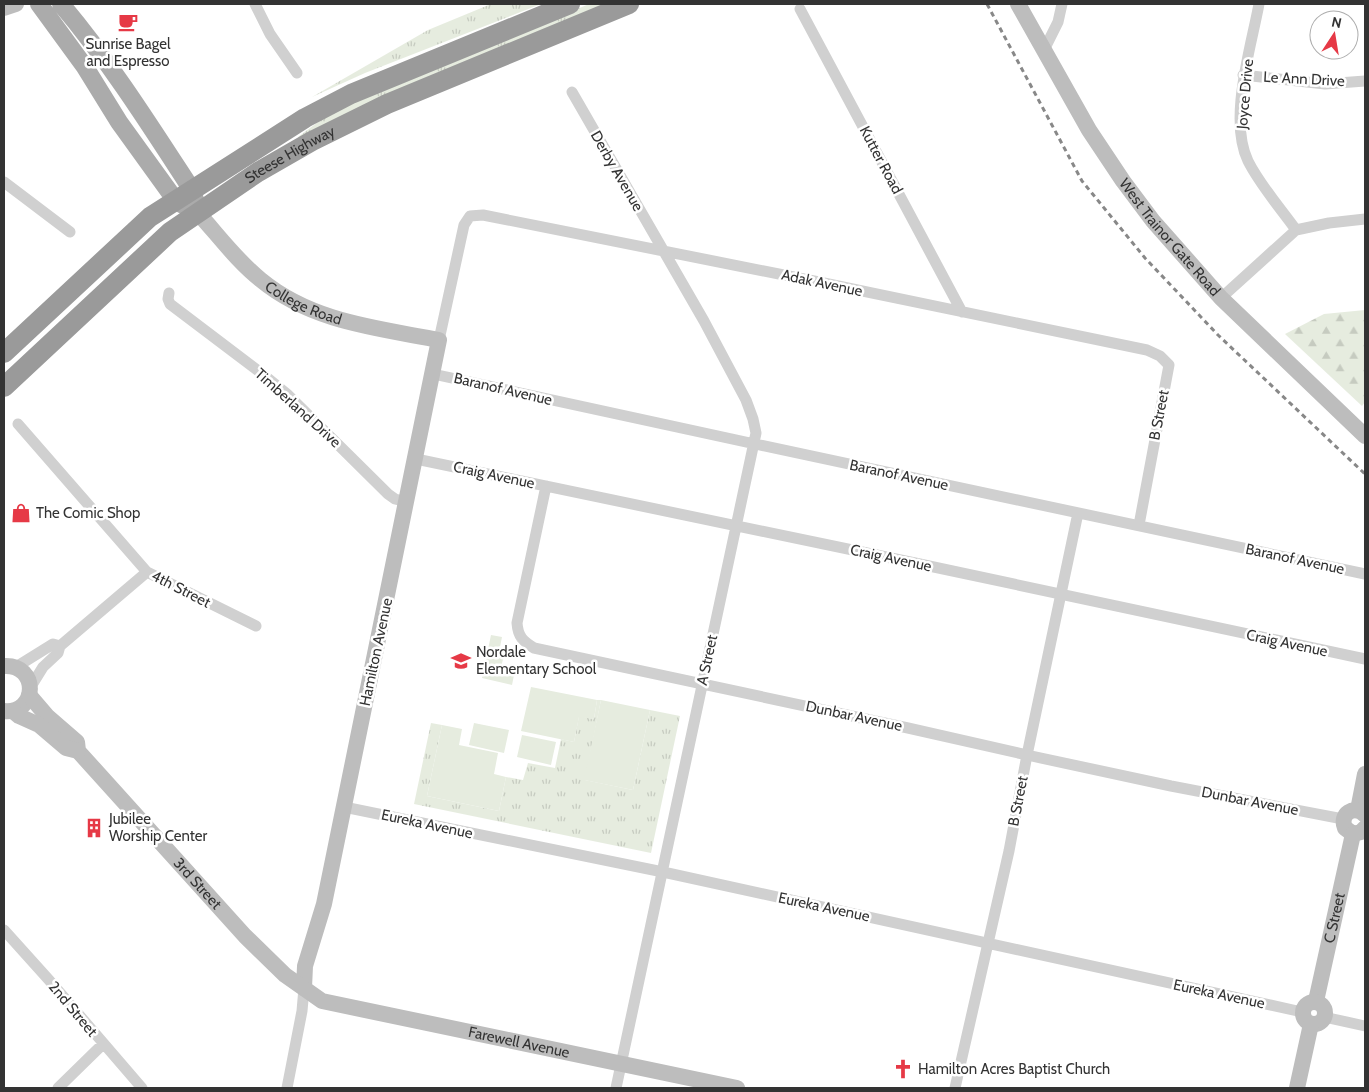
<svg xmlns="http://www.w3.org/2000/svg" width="1369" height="1092" viewBox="0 0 1369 1092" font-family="Cabin,sans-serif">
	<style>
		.grass { fill: url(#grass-tufts) }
		.forest { fill: url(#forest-firs) }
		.green { fill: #e6ecdf }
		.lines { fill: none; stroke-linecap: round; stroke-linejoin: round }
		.street { stroke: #d0d0d0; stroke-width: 11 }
		.secondary { stroke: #bdbdbd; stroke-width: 16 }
		.primary { stroke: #ababab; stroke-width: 18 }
		.highway { stroke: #9a9a9a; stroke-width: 20 }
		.rail { stroke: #888; stroke-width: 3; stroke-dasharray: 5 4; stroke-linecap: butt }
		.labels { text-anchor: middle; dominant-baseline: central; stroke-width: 5; stroke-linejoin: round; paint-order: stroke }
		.poi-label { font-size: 15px; fill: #333; stroke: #fff; text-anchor: start }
		.street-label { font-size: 15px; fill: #333; stroke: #fff }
	</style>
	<defs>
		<pattern id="grass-tufts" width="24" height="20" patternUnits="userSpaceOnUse" patternTransform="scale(1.25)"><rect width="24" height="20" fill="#e6ecdf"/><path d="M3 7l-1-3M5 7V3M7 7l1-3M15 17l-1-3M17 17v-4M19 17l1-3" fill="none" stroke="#c6cbc0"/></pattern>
		<pattern id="forest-firs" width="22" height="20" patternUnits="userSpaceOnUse" patternTransform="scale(1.25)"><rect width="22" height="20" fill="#e6ecdf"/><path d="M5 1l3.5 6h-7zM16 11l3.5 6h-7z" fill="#c6cbc0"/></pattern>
	</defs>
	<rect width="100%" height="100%" fill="#fff"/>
	<path class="grass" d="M491,4h50l-176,69 -53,24 116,-67z
		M589,4h20l-309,135 -2,-2 24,-18 29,-15z
		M597,700h4l-16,80 48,10 17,-80 30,6 -29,137 -237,-49 17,-81 11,2 -15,71 72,15 7,-34 17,3 5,-17 27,5 6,-29 13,3 5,-26 15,3z"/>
	<path class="forest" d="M1365,310v92l-3,4 -77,-72 39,-20z"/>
	<path class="green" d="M491,635l11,2 -2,10 6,1 -5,19 14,3 -3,15 -30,-7z
		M531,687l66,13 -3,19 -15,-2 -5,25 -53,-11z
		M601,700l49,10 -17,80 -49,-10z
		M474,723l35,7 -5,23 -35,-8z
		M442,725l20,4 -3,16 39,8 -4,21 12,3 -7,34 -72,-15z
		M522,735l34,7 -5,23 -34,-8z"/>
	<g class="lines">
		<path class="street" d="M255,4l15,30 27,39
			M1259,4c-8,44 -31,115 -11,157 12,24 33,48 48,69
			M800,9l162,303
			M1044,50l14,-28 4,-18
			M1243,75l82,9 40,-3
			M572,92l132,229 42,79 7,19 3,14 -140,655
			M4,182l66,50
			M169,293l-1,6 2,5 95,72 22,18 101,100 7,5 12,3
			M1221,298l75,-68 33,-7 36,-4
			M439,340l25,-115 6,-9 13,-1 336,67 328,68 13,6 9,9 -30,160
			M433,374l322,70 610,130
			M18,424l129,148 109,54
			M416,459l499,104 450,96
			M546,486l-29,137c1,14 6,18 17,25l374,80 119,27 144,31 172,33
			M16,667l37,-23 7,2
			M30,688l13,-21 15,-14 2,-7 87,-74
			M344,807l319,65 639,140
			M4,930l45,50 93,108
			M1324,1017l41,9
			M58,1088l45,-44
			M287,1088l15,-77 2,-23
			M955,1088l54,-237 18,-96 51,-242"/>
		<g class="secondary">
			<path id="s1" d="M1018,4l71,126 34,51 30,40 68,77 144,138"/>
			<path d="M4,8l12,-4"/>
			<path id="s2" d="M198,213c20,22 39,48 63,67 51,42 116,48 178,60l-115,564 -19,62 -1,22"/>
			<path d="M4,666c35,-2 34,48 0,45"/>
			<path id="s3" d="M29,695l18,21 30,26 1,9 167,185 40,39 37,26 415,87"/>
			<path d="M13,711l6,5 20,9 27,23 12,3"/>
			<path d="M1358,810l7,-36"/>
			<path d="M1365,815c-11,-11 -26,-1 -20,13l8,6 8,-2 4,-4"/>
			<path id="s4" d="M1316,1001l37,-167"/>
			<circle cx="1314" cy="1013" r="11"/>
			<path d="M1297,1088l14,-64"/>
		</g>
		<path class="primary" d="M39,4l46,63 34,55 57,79 22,12
			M61,4c49,58 90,123 131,186l4,13"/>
		<g class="highway">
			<path d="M4,353l146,-136 155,-99 46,-24 219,-90"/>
			<path id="s5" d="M4,387l166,-155 88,-60 54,-31 75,-37 242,-100"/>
		</g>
		<path class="rail" d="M987,4l95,177 63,77 73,77 147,139"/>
	</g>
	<defs>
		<symbol id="cafe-bare" viewBox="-9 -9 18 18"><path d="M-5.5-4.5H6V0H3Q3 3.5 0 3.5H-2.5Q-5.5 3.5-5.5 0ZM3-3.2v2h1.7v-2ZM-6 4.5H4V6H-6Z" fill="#e63946" stroke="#fff" stroke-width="2.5" paint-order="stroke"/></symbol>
		<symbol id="shop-bare" viewBox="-9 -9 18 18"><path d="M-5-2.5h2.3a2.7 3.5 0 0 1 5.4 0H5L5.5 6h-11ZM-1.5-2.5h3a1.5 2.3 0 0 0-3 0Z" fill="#e63946" stroke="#fff" stroke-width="2.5" paint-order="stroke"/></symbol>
		<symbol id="school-bare" viewBox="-9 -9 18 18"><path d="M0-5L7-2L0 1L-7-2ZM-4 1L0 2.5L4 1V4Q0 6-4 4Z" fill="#e63946" stroke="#fff" stroke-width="2.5" paint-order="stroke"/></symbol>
		<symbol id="building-bare" viewBox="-9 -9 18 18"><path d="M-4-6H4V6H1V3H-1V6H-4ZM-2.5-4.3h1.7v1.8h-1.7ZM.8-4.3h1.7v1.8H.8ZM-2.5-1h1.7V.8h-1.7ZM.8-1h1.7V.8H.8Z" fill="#e63946" stroke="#fff" stroke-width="2.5" paint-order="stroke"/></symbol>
		<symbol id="church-bare" viewBox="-9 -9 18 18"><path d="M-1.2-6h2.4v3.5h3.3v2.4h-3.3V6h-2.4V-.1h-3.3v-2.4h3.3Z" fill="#e63946" stroke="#fff" stroke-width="2.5" paint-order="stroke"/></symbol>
	</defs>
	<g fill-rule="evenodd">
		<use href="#cafe-bare" x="114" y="8" width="28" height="28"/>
		<use href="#shop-bare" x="7" y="499" width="28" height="28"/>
		<use href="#school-bare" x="447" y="647" width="28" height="28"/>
		<use href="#building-bare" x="80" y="814" width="28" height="28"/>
		<use href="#church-bare" x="889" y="1055" width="28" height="28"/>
	</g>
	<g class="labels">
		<g class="poi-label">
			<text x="128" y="44" text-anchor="middle">Sunrise Bagel<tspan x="128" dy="17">and Espresso</tspan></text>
			<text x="36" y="513">The Comic Shop</text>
			<text x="476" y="652">Nordale<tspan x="476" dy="17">Elementary School</tspan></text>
			<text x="109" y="819">Jubilee<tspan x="109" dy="17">Worship Center</tspan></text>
			<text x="918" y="1069">Hamilton Acres Baptist Church</text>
		</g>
		<g class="street-label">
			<text transform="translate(1304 79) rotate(3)">Le Ann Drive</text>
			<text transform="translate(1245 94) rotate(-85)">Joyce Drive</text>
			<text stroke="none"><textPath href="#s5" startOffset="370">Steese Highway</textPath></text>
			<text transform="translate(881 160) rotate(62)">Kutter Road</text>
			<text transform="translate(617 171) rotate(60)">Derby Avenue</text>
			<text stroke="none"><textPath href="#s1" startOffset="279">West Trainor Gate Road</textPath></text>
			<text transform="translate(822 283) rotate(12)">Adak Avenue</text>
			<text stroke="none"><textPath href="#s2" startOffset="141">College Road</textPath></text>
			<text transform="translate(503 389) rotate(13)">Baranof Avenue</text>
			<text transform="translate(298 408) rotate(42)">Timberland Drive</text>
			<text transform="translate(1159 415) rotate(-79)">B Street</text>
			<text transform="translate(494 475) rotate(12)">Craig Avenue</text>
			<text transform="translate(899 475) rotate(12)">Baranof Avenue</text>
			<text transform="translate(891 558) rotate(12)">Craig Avenue</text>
			<text transform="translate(1295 559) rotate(12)">Baranof Avenue</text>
			<text transform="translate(181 589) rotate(27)">4th Street</text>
			<text transform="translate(1287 643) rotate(12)">Craig Avenue</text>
			<text transform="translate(376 652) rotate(-78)">Hamilton Avenue</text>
			<text transform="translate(707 660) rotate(-78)">A Street</text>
			<text transform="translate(854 716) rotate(12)">Dunbar Avenue</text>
			<text transform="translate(1018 801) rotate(-79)">B Street</text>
			<text transform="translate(1250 801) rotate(11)">Dunbar Avenue</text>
			<text transform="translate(427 824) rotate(12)">Eureka Avenue</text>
			<text stroke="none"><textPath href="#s3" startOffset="255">3rd Street</textPath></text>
			<text transform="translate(824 907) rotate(12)">Eureka Avenue</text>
			<text stroke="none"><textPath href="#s4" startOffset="85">C Street</textPath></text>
			<text transform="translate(1219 994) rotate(12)">Eureka Avenue</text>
			<text transform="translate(73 1009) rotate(50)">2nd Street</text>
			<text stroke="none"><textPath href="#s3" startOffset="628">Farewell Avenue</textPath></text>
		</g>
	</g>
	<rect width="1369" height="1092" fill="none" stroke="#333333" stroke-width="10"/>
	<g transform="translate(1334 35) rotate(12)"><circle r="24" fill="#ffffff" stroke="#adadad"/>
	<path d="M0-4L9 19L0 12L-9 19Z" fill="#e63946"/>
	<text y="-8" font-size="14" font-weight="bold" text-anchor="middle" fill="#333333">N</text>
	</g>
</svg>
